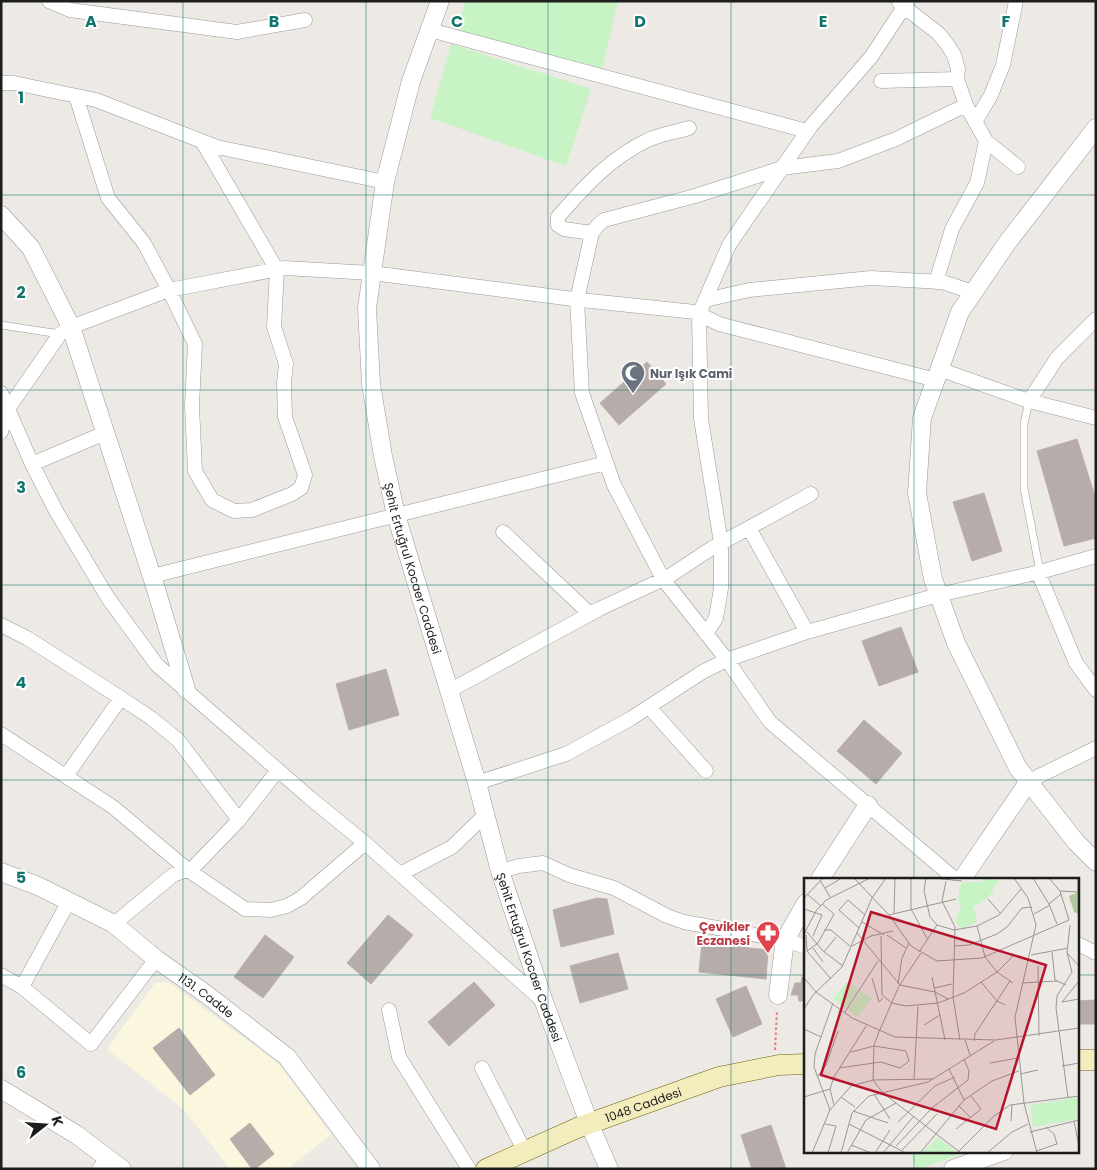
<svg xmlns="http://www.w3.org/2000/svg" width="1097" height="1170" viewBox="0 0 1097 1170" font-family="Poppins,sans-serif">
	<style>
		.education { fill: #fbf7df }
		.park { fill: #c8f3c5 }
		.building { fill: #b6adaa; stroke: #bdaea8 }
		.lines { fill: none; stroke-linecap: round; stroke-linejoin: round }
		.service-casing { stroke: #9a9a9a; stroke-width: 8 }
		.minor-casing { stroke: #9a9a9a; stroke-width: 15 }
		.tertiary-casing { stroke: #9a9a9a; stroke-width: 19 }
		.secondary-casing { stroke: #696510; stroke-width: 21 }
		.path { stroke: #eb777c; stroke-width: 2; stroke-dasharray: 2.5 2.5; stroke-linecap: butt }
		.service { stroke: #fff; stroke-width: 7 }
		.minor { stroke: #fff; stroke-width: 14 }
		.tertiary { stroke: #fff; stroke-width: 18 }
		.secondary { stroke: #f3edbd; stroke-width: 20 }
		.grid { fill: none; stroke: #0f766e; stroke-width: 1; stroke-opacity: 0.55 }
		.labels { text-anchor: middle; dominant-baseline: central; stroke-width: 4; stroke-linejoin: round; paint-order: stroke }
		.worship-label { font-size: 12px; font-weight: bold; fill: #5b616d; stroke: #fff; text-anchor: start }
		.street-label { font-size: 12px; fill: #1d1d1d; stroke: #fff }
		.health-label { font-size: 12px; font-weight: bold; fill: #be3a42; stroke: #fff; text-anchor: end }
		.inset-road { fill: none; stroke: #9a9794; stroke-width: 1 }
		.view { fill: #b6142c; fill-opacity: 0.15; stroke: #b6142c; stroke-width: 2.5 }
		.inset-edge { fill: none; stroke: #1d1d1d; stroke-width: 2.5 }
		.grid-label { font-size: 16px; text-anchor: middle; font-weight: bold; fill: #0f766e; stroke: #fff; stroke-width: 4; stroke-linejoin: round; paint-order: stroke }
	</style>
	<rect width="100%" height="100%" fill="#ede9e4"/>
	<path class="education" d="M168,982l111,82 52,71 -44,34h-57l-46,-59 -77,-61 48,-66z"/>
	<path class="park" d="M466,1h152l-16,69 -146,-40z
		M451,44l140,45 -25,77 -136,-48z
		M910,1151h46l1,5 -40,13z"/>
	<path class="building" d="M647,362l19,22 -47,41 -19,-22z
		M1077,439l19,61v38l-32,8 -27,-95z
		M984,493l18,58 -30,10 -19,-59z
		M901,627l17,45 -39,14 -17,-45z
		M386,669l13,46 -50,15 -13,-46z
		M864,720l38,33 -26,31 -39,-33z
		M597,898l10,1 7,35 -53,13 -8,-37z
		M388,915l25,20 -42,49 -24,-21z
		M265,935l29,22 -31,41 -29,-21z
		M702,943l66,7 -2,29 -67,-7z
		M618,953l10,36 -48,14 -10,-37z
		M802,977h4v24h-7l-1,-6h-7l4,-12h6z
		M474,982l21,23 -46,41 -21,-24z
		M746,986l16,38 -29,13 -17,-38z
		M1096,1000v24h-18v-23z
		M179,1028l36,47 -25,20 -37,-47z
		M250,1123l24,31 -19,15h-3l-22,-30z
		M771,1125l15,44h-34l-11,-34z"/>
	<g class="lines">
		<defs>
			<path id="service" d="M1,325l59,9
				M1029,401l-5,23v64l16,84"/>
			<path id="minor" d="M49,1l21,9 167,22 68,-12
				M899,2l5,5 34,26 9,11 7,11 4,14 -1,10 9,26 20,36 32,26
				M430,30l377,101
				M881,81l76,-2
				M1,83h13l82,17 121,47 168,35
				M76,96l32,102 36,45 25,47 26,54 -3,62 3,65 17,29 22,11 18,-1 40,-16 9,-6 4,-13 -20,-58 -1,-34 2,-19 -12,-37 3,-57 -75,-129
				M975,122l16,-27 12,-30 13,-64
				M592,233l-28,-4 -6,-4v-8c26,-30 53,-60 90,-77 13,-6 28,-8 41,-12
				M936,282l16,-53 25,-46 9,-42
				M705,300l44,-10 122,-12 71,4 31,10
				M939,369l90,32 67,17
				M1,393l31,71 24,47 52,87 49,67 153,133 55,45 179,159
				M1029,401l28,-43 39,-39
				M1,432l7,-23 52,-75 11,-7 98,-37 115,-22 88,5 209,27 114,12 24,12 217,56
				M32,464l73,-31
				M749,528l58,104
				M503,532l87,82
				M1040,572l1,7 35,84 20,27
				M152,576l454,-113
				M1,625l26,13 94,60 30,20 27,22 61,80
				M706,634l10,-16 5,-30v-45l-20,-124 -2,-105 30,-69 82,-119 60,-69 37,-56
				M449,691l150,-82 69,-32 44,-29 99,-54
				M649,707l57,64
				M1,734l112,73 75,63 57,39 26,1 16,-4 14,-8 64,-55
				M66,776l55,-78
				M1029,781l67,-33
				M477,783l89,-29 64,-35 74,-48 25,-12 78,-27 131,-37 102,-23 56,-16
				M500,871l19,-5 24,-3 26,12 45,13 53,28 17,6 101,18 21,7
				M400,874l52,-27 33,-32
				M955,879l-185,-157 -43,-62 -64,-81 -49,-94 -32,-92 -5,-93 15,-67 6,-8 6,-5 91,-24 87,-28 56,-7 58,-22 70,-34
				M114,924l59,-49 20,-7 46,-48 39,-50
				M1078,944l18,9
				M1,975l21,12 69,57 65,-85
				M22,987l47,-86
				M389,1010l10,47 70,112
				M482,1068l43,84
				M99,1169l9,-11"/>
			<g id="tertiary">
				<path id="s1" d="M440,1l-29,80 -26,101 -18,126 4,76 12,72 13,59 81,268 23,88 44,131 45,121 20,46"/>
				<path d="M1096,128l-89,115 -47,69 -38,106 -5,75 16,86 23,64 62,125 58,74 20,20"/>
				<path d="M1,215l30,33 40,79 84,259 31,103"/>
				<path id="s2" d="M1,872l37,14 76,38 42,35 50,35 81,63 84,112"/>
				<path d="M820,879l48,-74"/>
				<path d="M962,879l67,-98"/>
				<path d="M778,995l7,-55 21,-37"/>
				<path d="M1,1089l76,46 45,34"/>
				<path d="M953,1169l51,-18"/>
			</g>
			<g id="secondary">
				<path d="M1078,1060h18"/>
				<path id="s3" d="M486,1169l91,-41 142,-51 60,-12 27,-1"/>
			</g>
		</defs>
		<use href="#service" class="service-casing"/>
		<use href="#minor" class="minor-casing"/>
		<use href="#tertiary" class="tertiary-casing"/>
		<use href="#secondary" class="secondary-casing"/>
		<path class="path" d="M775,1050l2,-40"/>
		<use href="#service" class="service"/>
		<use href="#minor" class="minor"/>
		<use href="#tertiary" class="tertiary"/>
		<use href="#secondary" class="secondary"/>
	</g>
	<path class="grid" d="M183,1v1168M366,1v1168M548,1v1168M731,1v1168M914,1v878M1,195h1095M1,390h1095M1,585h1095M1,780h1095M1,975h805M1078,975h18M914,1151v18"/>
	<defs>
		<symbol id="mosque-pin" viewBox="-11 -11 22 30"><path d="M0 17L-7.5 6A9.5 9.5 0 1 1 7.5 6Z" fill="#6b7280" stroke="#fff"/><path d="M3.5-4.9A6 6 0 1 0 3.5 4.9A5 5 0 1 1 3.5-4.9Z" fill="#fff"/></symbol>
		<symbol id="pharmacy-pin" viewBox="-11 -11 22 30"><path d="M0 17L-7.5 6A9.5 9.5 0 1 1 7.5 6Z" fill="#e0444e" stroke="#fff"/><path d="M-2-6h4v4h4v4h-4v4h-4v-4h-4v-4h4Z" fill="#fff"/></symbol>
	</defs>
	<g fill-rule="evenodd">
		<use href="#mosque-pin" x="619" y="359" width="28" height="38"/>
		<use href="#pharmacy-pin" x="754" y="919" width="28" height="38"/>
	</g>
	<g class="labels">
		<g class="worship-label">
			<text x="650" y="373">Nur Işık Cami</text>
		</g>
		<g class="street-label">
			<text stroke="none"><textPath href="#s1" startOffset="582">Şehit Ertuğrul Kocaer Caddesi</textPath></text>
			<text stroke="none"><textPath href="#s1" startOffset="988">Şehit Ertuğrul Kocaer Caddesi</textPath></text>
			<text stroke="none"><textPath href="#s2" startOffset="241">1131. Cadde</textPath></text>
			<text stroke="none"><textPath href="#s3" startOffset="170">1048 Caddesi</textPath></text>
		</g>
		<g class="health-label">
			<text x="750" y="926">Çevikler<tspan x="750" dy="14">Eczanesi</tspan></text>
		</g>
	</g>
	<g transform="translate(804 878)">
		<rect width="275" height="275" fill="#ede9e4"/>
		<path d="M275,14v22l-5,-2 -5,-16z" fill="#b0c89d"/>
		<path d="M179,0l19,3 -7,3 -3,9 -8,8 -11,6 5,15 -17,6 -6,-6 6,-16 -3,-6 1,-12 4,-6h20zM43,104l12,7 -13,20 -13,-10zM57,113l11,7 -14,19 -10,-7zM275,219v22l-46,8 -3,-22zM134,259l16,13 -1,3h-31z" fill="#c8f3c5"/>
		<path class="inset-road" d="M50,0l35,37 22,31 26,15 45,-3 87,-38M107,0v31l17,31M122,0l-2,13 6,26 7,8 17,5 23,-4 22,-11 22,-26M129,0l29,3M210,0l14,20 8,27 -21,92 9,86 13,50M229,0l16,26 8,20M245,0l11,13 9,29M16,2l10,17M142,3l-4,20 13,26 -2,70 7,43M21,10l15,-9M256,13l18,1v-14M3,16l14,12M0,20l19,-20M184,21l13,15M245,26l12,-10M0,31l18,6 -9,21M90,36l1,-36M230,36l16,-9M85,37l67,-16M58,44l22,13M173,48l8,31 12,15 16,11M55,50l-20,-18 9,-10 17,15M20,52h7l20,17M3,54l16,19 20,15M53,55l43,52 35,7 13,7M0,56l12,-23 10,-11 44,-22M2,57l1,16 24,28M83,57l19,13M77,58l1,59 10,8 14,3 32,-3 26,-10 33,-21 17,-17M48,68l19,-10 22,-5M150,68l15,-1 28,-11 10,-7 15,-19 10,-1M9,70l10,14M3,73l11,-8 16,-29 -12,-10M20,74l12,-15M115,74l18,-27M248,74l3,28 11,5M117,75l-22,33 -20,46 -5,13 -1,35 10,13 78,60M263,75l12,13M227,77l37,-7M234,88l1,70M128,99l13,63M0,100l12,14 36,26 43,19 101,3 83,-12M68,100l7,24 4,-4M177,104l16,19 8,4M218,105l35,-2M94,106l4,-26 7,-15M130,110l18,-4M258,124l17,-21M258,124l17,-3M0,131l9,-14 29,-28 30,-69 14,-20M41,134l33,-51M120,147l16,-10M0,151l17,8M161,162l5,15M170,163l1,-7 35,-53M186,185l28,-5M258,188l17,-3M35,190l42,-6 19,6 9,-7 -3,-10 -32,-5 -23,6M145,191l15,31M216,196l18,-4M13,199l9,-12 12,-34M110,201l4,-73M70,216l16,25M0,219l26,-8M37,219l14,10M264,220l-12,-90 1,-12 15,-24 -5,-19 3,-28M30,227l-4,-16 4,-12 32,-51M155,228l11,11M26,232l-16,-43 1,-13 18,-51M49,233l35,12M207,243l1,-16M270,243l5,25M94,244l37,-36 20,-9M21,246l11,2 -8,27M45,246l57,29M152,251l25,-20 -10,-13M226,254l49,-12M47,267l20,8M92,268l37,-39 35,-27 1,-9 -5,-12M98,272l35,-36M232,273l21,-7 -3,-10 -8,-7M8,275l18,-43 21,-24 22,-6 60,-1M37,275l11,-40 17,-17 59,-14 66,-41M43,275l19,-33 30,-17M71,275l15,-23M79,275l31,-37M116,275l44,-53 28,-19 27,-10M153,275l37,-37 16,-11 69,-9M183,275l25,-21 16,-8"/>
		<path class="view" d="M67,34l175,53 -50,164 -175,-54z"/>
		<rect width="275" height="275" class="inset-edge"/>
	</g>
	<g class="grid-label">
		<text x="91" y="27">A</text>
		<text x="274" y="27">B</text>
		<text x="457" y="27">C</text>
		<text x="640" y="27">D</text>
		<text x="823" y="27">E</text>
		<text x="1006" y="27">F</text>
		<text x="21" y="103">1</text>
		<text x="21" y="298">2</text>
		<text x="21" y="493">3</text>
		<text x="21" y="688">4</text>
		<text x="21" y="883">5</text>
		<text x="21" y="1078">6</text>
	</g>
	<rect width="1097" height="1170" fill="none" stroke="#1d1d1d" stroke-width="5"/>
	<g transform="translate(45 1125) rotate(73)" stroke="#ffffff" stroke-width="4" paint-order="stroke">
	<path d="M0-4L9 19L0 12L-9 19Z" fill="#1d1d1d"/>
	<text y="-8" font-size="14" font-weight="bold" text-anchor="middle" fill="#1d1d1d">K</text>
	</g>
</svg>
